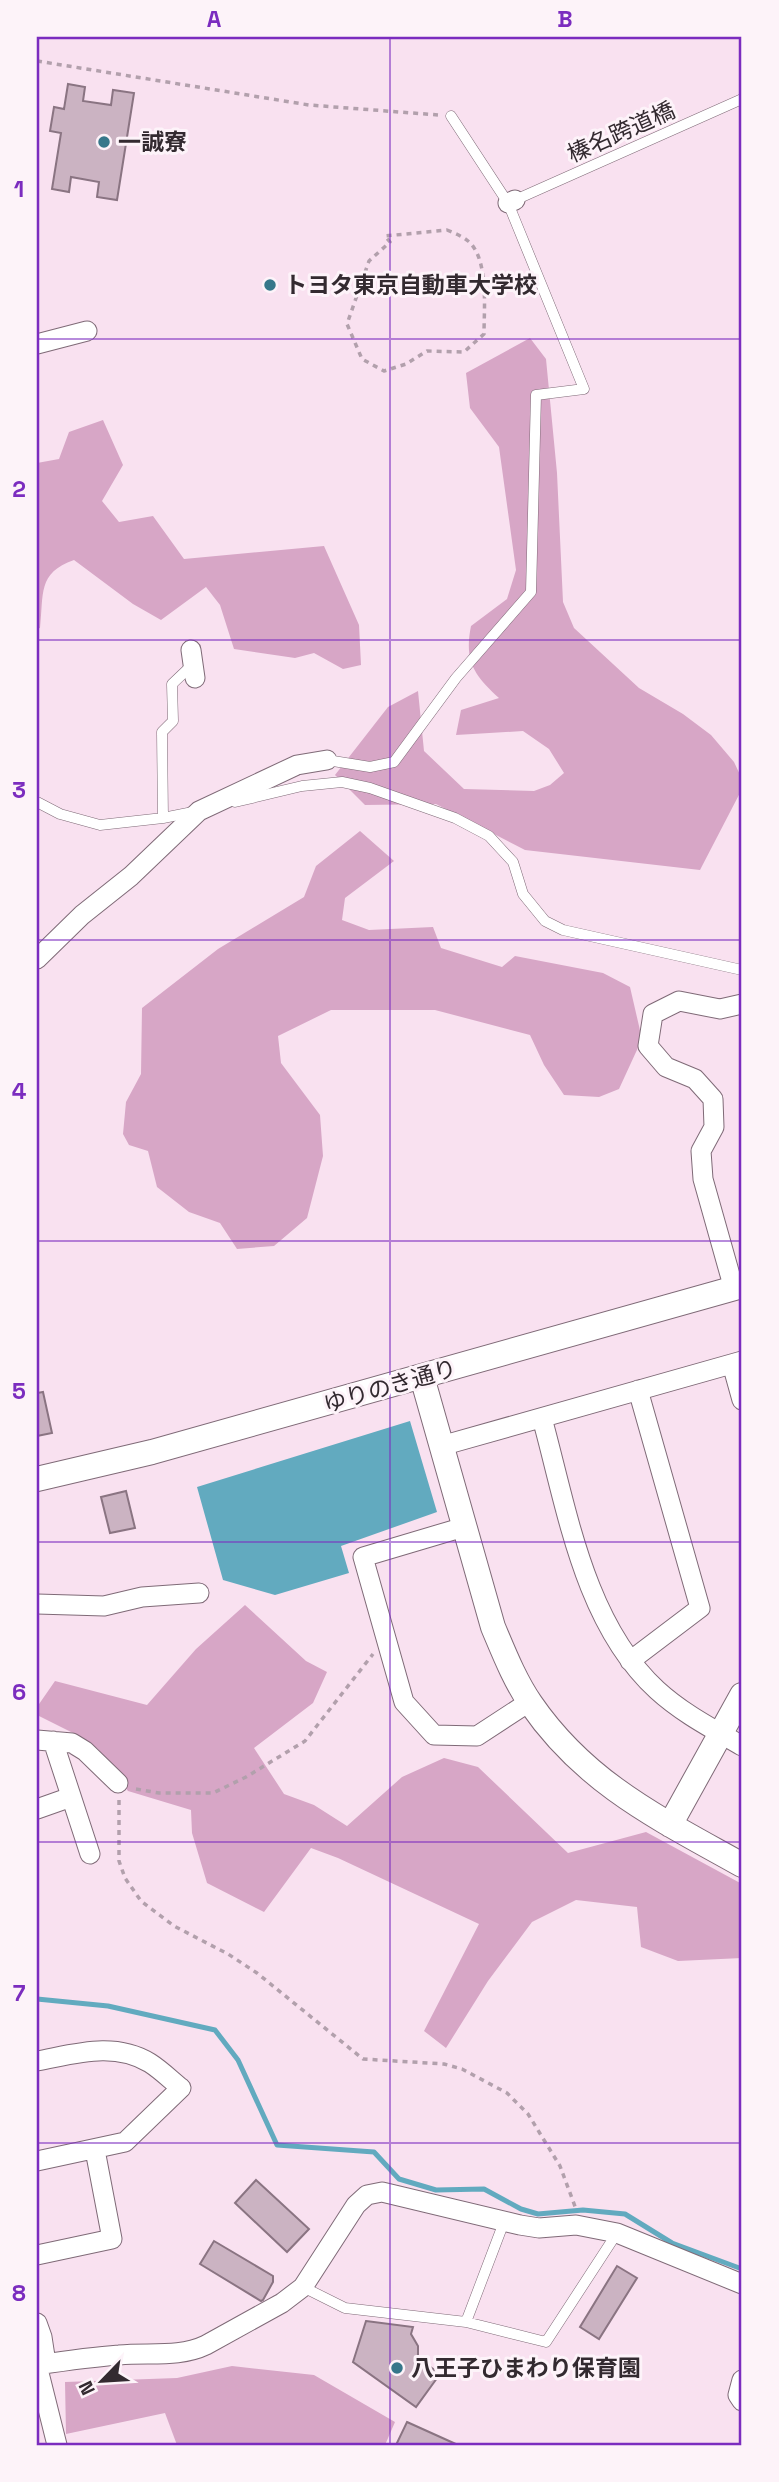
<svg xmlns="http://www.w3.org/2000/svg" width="779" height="2482" viewBox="0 0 779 2482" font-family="'Space Grotesk','Noto Sans JP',sans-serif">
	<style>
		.green { fill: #d7a6c6 }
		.water { fill: #62aabf }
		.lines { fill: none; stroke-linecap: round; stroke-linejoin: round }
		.stream { stroke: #62aabf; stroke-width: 5 }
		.building { fill: #cbb3c2; stroke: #8a7482; stroke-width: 2 }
		.service-casing { stroke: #7f6a77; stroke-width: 11 }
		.minor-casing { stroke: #7f6a77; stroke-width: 21 }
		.tertiary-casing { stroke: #7f6a77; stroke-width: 26 }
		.path { stroke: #b2a0ac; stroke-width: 3.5; stroke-dasharray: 5 5; stroke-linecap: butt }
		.service { stroke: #fff; stroke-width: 10 }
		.minor { stroke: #fff; stroke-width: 19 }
		.tertiary { stroke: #fff; stroke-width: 24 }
		.grid { fill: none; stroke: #7b2cbf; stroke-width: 2; stroke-opacity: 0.55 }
		.poi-dot { fill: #36778a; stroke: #fdf3f9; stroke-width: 2.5 }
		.labels { text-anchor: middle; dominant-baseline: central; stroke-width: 6; stroke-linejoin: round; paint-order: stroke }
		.street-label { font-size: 23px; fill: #332a30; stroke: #fdf3f9 }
		.poi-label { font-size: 23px; font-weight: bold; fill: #332a30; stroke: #fdf3f9; text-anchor: start }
		.neatline { fill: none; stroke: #7b2cbf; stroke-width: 2.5 }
		.grid-label { font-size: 23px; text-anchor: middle; font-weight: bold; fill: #7b2cbf }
	</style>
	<rect width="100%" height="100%" fill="#f9e1f0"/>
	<path class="green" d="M530,338l16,21 11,114 6,129 11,26 65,60 44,26 28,21 23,27 8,17v10l-42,81 -175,-20 -89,-46 -71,1 -30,-30 53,-68 30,-16 6,60 40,38 70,2 16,-6 14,-12 -15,-24 -26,-18 -67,4 5,-25 38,-12c-25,-23 -35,-37 -28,-72l36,-27 9,-29 -17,-123 -29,-39 -4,-35z
		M103,420l20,45 -21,36 17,21 34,-6 31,43 140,-13 35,79 2,40 -18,4 -29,-16 -19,5 -61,-9 -14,-44 -14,-18 -45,33 -28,-16 -59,-44c-37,13 -30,34 -34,68l-3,1v-166l22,-4 10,-27z
		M360,831l34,30 -49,37 -3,22 27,10 64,-3 8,21 61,19 13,-11 88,17 27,14 12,52 -23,50 -20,8 -35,-2 -20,-30 -14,-30 -95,-25h-104l-53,26 3,27 39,52 3,41 -16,62 -33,28 -37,3 -17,-26 -31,-11 -32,-25 -9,-36 -19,-6 -6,-11 3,-32 15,-28 1,-66 76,-59 86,-52 12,-31z
		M245,1605l61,56 21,11 -14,31 -59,45 30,46 30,11 33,21 55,-49 42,-19 34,9 90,86 78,-21 96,52v74l-64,3 -37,-14 -4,-40 -61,-7 -44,22 -44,59 -42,67 -22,-17 55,-107 -141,-66 -27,-10 -47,64 -57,-29 -15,-50 -1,-23 -63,-19 -30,-42 -21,-14 -40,-20v-8l18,-26 92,24 49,-56z
		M232,2366l82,9 81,47 -10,23h-208l-12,-32 -99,21 -1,-52 112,-4z"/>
	<path class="water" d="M410,1421l27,91 -96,34 8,27 -74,22 -52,-15 -26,-93z"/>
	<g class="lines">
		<path class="stream" d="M37,1999l71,7 107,24 23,30 39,85 97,7 25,27 37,11 48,-1 37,20 17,5 45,-4 42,4 47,29 70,26"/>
	</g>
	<path class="building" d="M68,84l17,3 -2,14 28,4 2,-15 21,3 -17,107 -20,-3 2,-15 -28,-5 -2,15 -17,-3 9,-56 -11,-2 4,-24 10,2z
		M43,1392l9,41 -15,3v-43z
		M126,1491l9,37 -25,5 -9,-36z
		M256,2180l53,49 -22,23 -52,-49z
		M214,2241l59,35v6l-10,18 -2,1 -61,-37z
		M617,2266l20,12 -38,61 -19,-12z
		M366,2321l47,6 -2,7 7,12v12l22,16 -24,33 -63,-45z
		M407,2422l51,23h-62z"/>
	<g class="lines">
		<defs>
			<path id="service" d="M515,200l227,-101
				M327,760l43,7 24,-5 62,-84 75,-86 5,-197 48,-6 -76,-186 -57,-87
				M37,802l23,12 40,11 63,-7 30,-6
				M235,802l67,-16 40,-4 28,6 85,30 34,18 24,26 10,32 22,27 18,9 179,40
				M163,818l-1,-86 11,-11 -1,-37 20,-19
				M303,2287l42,21 121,14 80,20 71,-109
				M466,2322l38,-100"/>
			<path id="minor" d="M508,203l7,-3
				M37,344l50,-13
				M191,650l4,28
				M37,959l45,-44 49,-39 68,-65 98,-46 30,-5
				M734,1289l-31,-110 -2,-28 13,-24 -1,-28 -18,-20 -29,-12 -18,-21 5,-32 26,-13 41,8 22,-5
				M732,1364l10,36
				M542,1418c25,91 42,205 115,272 25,23 56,39 85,56
				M441,1446l301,-85
				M464,1527l-101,30 41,145 30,33 43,1 52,-34
				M37,1604l67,2 38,-9 57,-4
				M630,1661l70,-53 -62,-218
				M37,1740l35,3 13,8 33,32
				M53,1741l37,113
				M37,1809l34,-12
				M37,2061c38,-7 77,-20 113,2 11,7 21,17 31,25l-56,54 -88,19
				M37,2255l75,-16 -17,-89
				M37,2323l5,14 4,26
				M37,2365c27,-4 55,-8 82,-10 30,-3 60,3 87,-10l76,-42 21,-16 53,-82 11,-10 15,-3 138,33 19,3 37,-3 41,8 125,51
				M37,2365l20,80
				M742,2380l-4,15 4,6"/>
			<path id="tertiary" d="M422,1377l71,250c11,26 22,54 38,77 55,80 129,115 211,161
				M37,1479l115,-27 590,-166
				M670,1825l72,-130"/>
		</defs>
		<use href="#service" class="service-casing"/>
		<use href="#minor" class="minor-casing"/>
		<use href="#tertiary" class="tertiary-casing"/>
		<path class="path" d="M37,61l272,44 129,10
			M447,230c7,3 15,6 21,11 21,17 16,68 16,93l-20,18 -37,-1 -21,13 -22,7 -22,-12 -15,-35 22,-63 21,-19 -5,-6z
			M136,1789l23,4h54l33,-16 59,-36 68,-87
			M119,1800v61l6,17 16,23 33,25 54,28 29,19 106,86 81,5 18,5 45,24 21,21 32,52 16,43"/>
		<use href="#service" class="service"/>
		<use href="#minor" class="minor"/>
		<use href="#tertiary" class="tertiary"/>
	</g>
	<path class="grid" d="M390,37v2408M37,339h705M37,640h705M37,940h705M37,1241h705M37,1542h705M37,1842h705M37,2143h705"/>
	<g class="poi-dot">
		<circle cx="104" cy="142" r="7"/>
		<circle cx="270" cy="285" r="7"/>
		<circle cx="397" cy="2368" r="7"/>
	</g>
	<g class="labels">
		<g class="street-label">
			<text transform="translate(621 132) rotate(-24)">榛名跨道橋</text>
			<text transform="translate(390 1386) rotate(-16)">ゆりのき通り</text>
		</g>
		<g class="poi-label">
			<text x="118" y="142">一誠寮</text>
			<text x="284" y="285">トヨタ東京自動車大学校</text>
			<text x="411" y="2368">八王子ひまわり保育園</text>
		</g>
	</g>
	<rect width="779" height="2482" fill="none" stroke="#fdf3f9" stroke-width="77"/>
	<g transform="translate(102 2381) rotate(245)" stroke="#fdf3f9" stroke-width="5" paint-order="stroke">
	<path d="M0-5L12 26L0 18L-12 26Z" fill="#332a30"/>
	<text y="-10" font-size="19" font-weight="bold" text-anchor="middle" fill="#332a30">N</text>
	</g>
	<rect x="38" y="38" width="702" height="2406" class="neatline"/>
	<g class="grid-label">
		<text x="214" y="27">A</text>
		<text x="565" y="27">B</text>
		<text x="19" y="197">1</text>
		<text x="19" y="497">2</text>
		<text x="19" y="798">3</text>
		<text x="19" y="1099">4</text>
		<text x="19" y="1399">5</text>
		<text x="19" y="1700">6</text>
		<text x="19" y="2001">7</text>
		<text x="19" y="2301">8</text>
	</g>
</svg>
